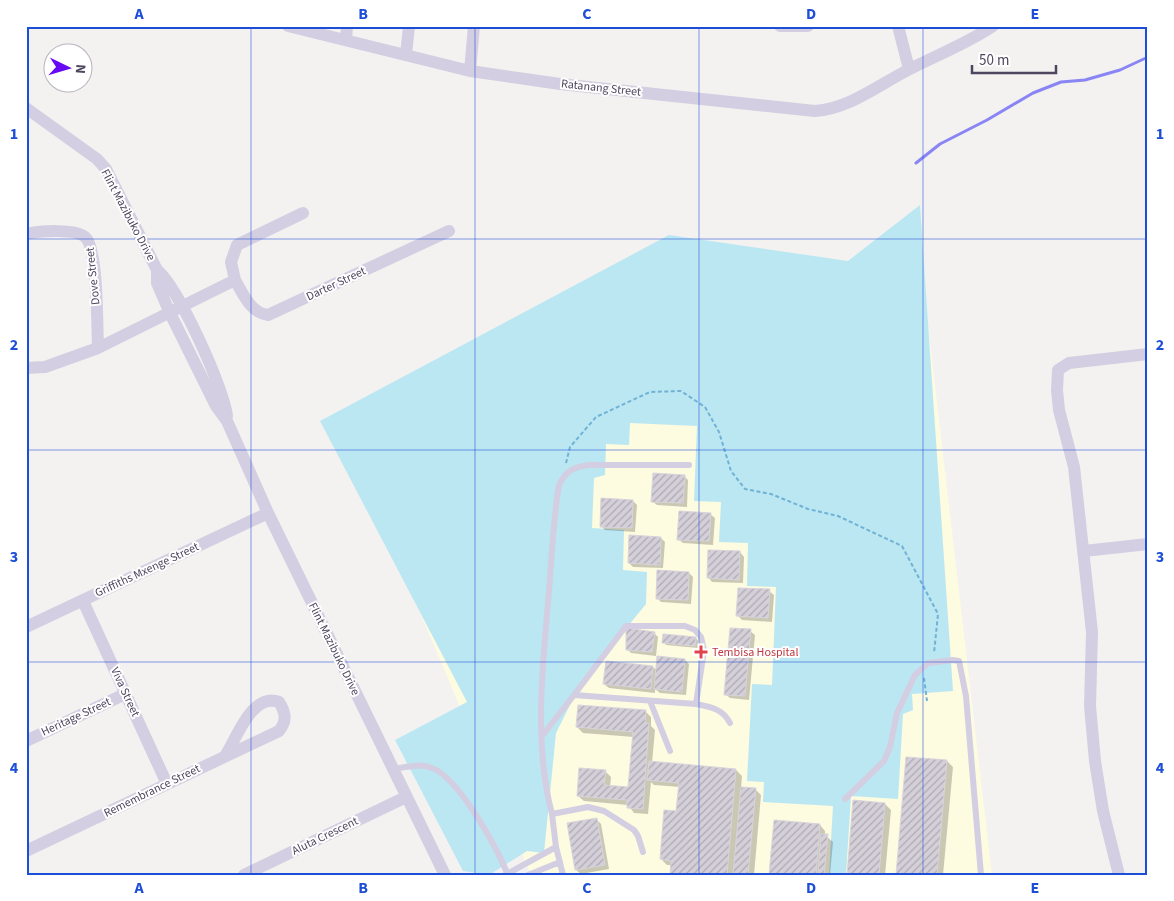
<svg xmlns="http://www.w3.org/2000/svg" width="1174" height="901" viewBox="0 0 1174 901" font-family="'Source Sans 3',sans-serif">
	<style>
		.medical { fill: #fdfbe0 }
		.green { fill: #bbe7f3 }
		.shadow { fill: #0003 }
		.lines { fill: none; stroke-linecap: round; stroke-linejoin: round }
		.stream { stroke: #8a85f4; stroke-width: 3 }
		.building { fill: url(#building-hatch); stroke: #d8d4dc }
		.path { stroke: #70b2d4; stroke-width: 2; stroke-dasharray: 4 2.5; stroke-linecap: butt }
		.service { stroke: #d3cee1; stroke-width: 6 }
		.minor { stroke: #d3cee1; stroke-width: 12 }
		.grid { fill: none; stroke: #1d4ed8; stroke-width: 1; stroke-opacity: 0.55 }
		.health-dot { fill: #e0444e; stroke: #fff; stroke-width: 2 }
		.labels { text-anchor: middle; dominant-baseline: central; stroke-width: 4; stroke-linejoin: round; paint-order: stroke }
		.street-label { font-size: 12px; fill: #4e465f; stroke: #fff }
		.health-label { font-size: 12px; fill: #be3a42; stroke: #fff; text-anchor: start }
		.neatline { fill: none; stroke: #1d4ed8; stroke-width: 2 }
		.grid-label { font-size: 16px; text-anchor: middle; font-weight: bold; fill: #1d4ed8 }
	</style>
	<defs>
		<pattern id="building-hatch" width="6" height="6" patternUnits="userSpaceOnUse" patternTransform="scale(1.25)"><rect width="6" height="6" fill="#d4cfd8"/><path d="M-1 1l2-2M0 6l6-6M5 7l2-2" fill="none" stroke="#aeaab2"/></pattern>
	</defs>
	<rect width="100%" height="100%" fill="#f3f2f0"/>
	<path class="medical" d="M924,291l68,584h-461l-188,-445z"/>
	<path class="green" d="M920,205l33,486 -41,3 1,16 -10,4 -5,85 -47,-3 -5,79h-17l4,-69 -70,-4 1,-20 -17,-1 5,-97 20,1 4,-98 -29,-1 1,-43 -29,-1 2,-40 -27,-1 3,-75 -67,-3 -1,22 -23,-1 -1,31 -11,3 -2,50 32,2 -1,40 24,2 -1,32 -66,81 -24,48 -12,120 -17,-2 -38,24 -26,-4 -68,-131 72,-38 -147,-281 349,-186 179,26z"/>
	<path class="shadow" d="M684,476l4,4 -1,27 -30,-2 -5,-4z
		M633,501l4,4 -2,27 -30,-2 -4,-4z
		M710,514l5,4 -2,27 -30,-2 -5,-4z
		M661,538l4,4 -2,26 -30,-1 -4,-4z
		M740,552l4,5 -1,26 -31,-1 -4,-5z
		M689,573l4,4 -2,27 -30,-2 -4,-4z
		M769,591l5,4 -2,27 -30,-2 -4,-4z
		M750,631l5,4 -6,65 -19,-2 -5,-4z
		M654,633l4,4 -2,19 -25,-3 -4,-4z
		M696,638l2,3v7l-32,-3 -2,-3z
		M685,660l4,4 -3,31 -26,-2 -5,-4v4l-46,-5 -5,-4 49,-17 4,4z
		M645,711l6,6v9l4,4 -3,33 84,7 6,6 -1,12 14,1 6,6 -7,80h-83l1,-10h-5l-6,-6 16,-46 3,-26 -26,-2 -3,-3 -3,32 -14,-1 -6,-8 -44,-4 -6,-5 27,-25 6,6 -1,10 20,1 4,-51 -51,-4 -6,-6z
		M947,761l6,6 -10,108h-46z
		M885,804l6,6 -6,65h-36z
		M597,820l4,4 8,45 -28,5 -5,-4 -7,-46z
		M820,825l5,6v4l8,7 -3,33h-60z"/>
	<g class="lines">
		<path class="stream" d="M916,163l24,-19 47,-24 46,-27 28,-11 24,-2 35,-10 28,-13"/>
	</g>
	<path class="building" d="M653,473l32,2 -2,28 -32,-1z
		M601,498l32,2 -1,28 -32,-1z
		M679,511l32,2 -2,28 -32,-1z
		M629,535l32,2 -1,28 -32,-2z
		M708,550l32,1 -1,29 -32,-2z
		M657,570l32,2 -1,28 -32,-1z
		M738,588l32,1 -2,29 -32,-2z
		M626,628l29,4 -3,20 -26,-2z
		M730,628l21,1 -6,67 -21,-1z
		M663,634l33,3 -1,9 -33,-3z
		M657,656l28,3 -3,33 -28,-3z
		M606,661l47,5 -2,23 -48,-5z
		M578,705l68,5 -1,13h4l-6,86 -16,-1v-8l-50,-4 2,-28 27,2 -2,15 24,2 5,-55 -57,-5z
		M906,757l41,3 -10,115h-41z
		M649,761l87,8 -9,106h-57l1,-14 -11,-2 4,-49 12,1 3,-28 -32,-3z
		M741,787l15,1 -8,87h-15z
		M853,800l32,3 -6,72h-32z
		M597,818l8,47 -30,5 -8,-47z
		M774,820l46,4 -4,51h-47z
		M821,834h7l-4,41h-6z"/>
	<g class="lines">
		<path class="path" d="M566,463l4,-16 26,-30 54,-25 31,-1 24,16 14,25 12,39 14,18 26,5 37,15 30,7 64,30 36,68 -4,39
			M924,678l3,23"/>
		<path class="service" d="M574,695l52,-69h59l10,4 6,7 3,13 -8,54
			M650,701l20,50
			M542,736l32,-41 122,9c15,3 27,5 34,19
			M393,769c13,-2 27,-6 39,-1 27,10 65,80 76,107
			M845,799l39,-38 6,-14 7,-34 18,-38 13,-12 25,-3 6,1 7,35 15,179
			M552,814c-19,-72 -9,-149 -3,-223 3,-35 4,-71 10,-106 7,-14 14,-18 30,-20h100
			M505,875l51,-28
			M528,875l32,-13
			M563,875l-7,-28 -4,-33 36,-7 16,4 30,19 4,6 5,16"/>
		<path class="minor" d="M288,26l182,45 90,13 255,27c35,-3 62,-25 93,-41 29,-15 58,-26 85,-44
			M780,26h28
			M898,26l11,43
			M346,40l1,-14
			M406,55l3,-29
			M470,71l4,-45
			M26,108l71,51 9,10 51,101c21,17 67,118 70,146
			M26,234c13,-3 51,-6 60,4 12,12 11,89 12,110
			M157,270v13l12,28 47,95 11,15 41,92 177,362
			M235,280l-4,-18 6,-17 66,-32
			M26,368l19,-1 53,-19 137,-68c8,14 16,33 33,35l181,-84
			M1084,551l64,-7
			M83,601l84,183
			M26,627l242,-114
			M26,741l99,-47
			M26,851l253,-120c8,-10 7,-18 0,-29 -27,-10 -42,36 -54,54
			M244,875l162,-78
			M1119,875l-16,-64 -8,-50 -5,-55 2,-74 -18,-165 -15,-57 -2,-20 1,-20 11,-7 79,-9"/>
	</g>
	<path class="grid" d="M251,26v849M475,26v849M699,26v849M923,26v849M26,239h1122M26,450h1122M26,662h1122"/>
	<path class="health-dot" d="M698.5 644.5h5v5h5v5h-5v5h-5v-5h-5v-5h5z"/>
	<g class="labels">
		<g class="street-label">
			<text transform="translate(601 88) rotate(6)">Ratanang Street</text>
			<text transform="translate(128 215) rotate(62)">Flint Mazibuko Drive</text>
			<text transform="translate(93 276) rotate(-96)">Dove Street</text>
			<text transform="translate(336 284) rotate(-25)">Darter Street</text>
			<text transform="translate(147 570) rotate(-25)">Griffiths Mxenge Street</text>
			<text transform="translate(334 649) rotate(64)">Flint Mazibuko Drive</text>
			<text transform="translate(125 692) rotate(65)">Viva Street</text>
			<text transform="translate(76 717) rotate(-25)">Heritage Street</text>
			<text transform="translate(152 791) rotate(-26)">Remembrance Street</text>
			<text transform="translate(325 836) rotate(-26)">Aluta Crescent</text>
		</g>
		<g class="health-label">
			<text x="712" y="652">Tembisa Hospital</text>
		</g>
	</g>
	<rect width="1174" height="901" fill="none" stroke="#ffffff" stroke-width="55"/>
	<g transform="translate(68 68) rotate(95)"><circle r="24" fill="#ffffff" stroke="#b8b5bf"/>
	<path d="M0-4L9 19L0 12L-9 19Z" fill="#6709f3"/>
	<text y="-8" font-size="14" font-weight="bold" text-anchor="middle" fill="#4e465f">N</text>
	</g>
	<path d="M972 65v8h84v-8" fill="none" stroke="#4e465f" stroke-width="2.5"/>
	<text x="979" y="65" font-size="15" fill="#4e465f" stroke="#ffffff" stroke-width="4" paint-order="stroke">50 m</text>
	<rect x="28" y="28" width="1118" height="846" class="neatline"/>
	<g class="grid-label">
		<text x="139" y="19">A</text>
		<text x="363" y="19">B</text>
		<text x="587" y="19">C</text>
		<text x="811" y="19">D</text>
		<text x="1035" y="19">E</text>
		<text x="14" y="139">1</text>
		<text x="1160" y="139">1</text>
		<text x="14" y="350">2</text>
		<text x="1160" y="350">2</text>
		<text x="14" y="562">3</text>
		<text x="1160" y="562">3</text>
		<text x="14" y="773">4</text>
		<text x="1160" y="773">4</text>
		<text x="139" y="893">A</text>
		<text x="363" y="893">B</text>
		<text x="587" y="893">C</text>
		<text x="811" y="893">D</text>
		<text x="1035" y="893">E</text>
	</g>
</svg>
